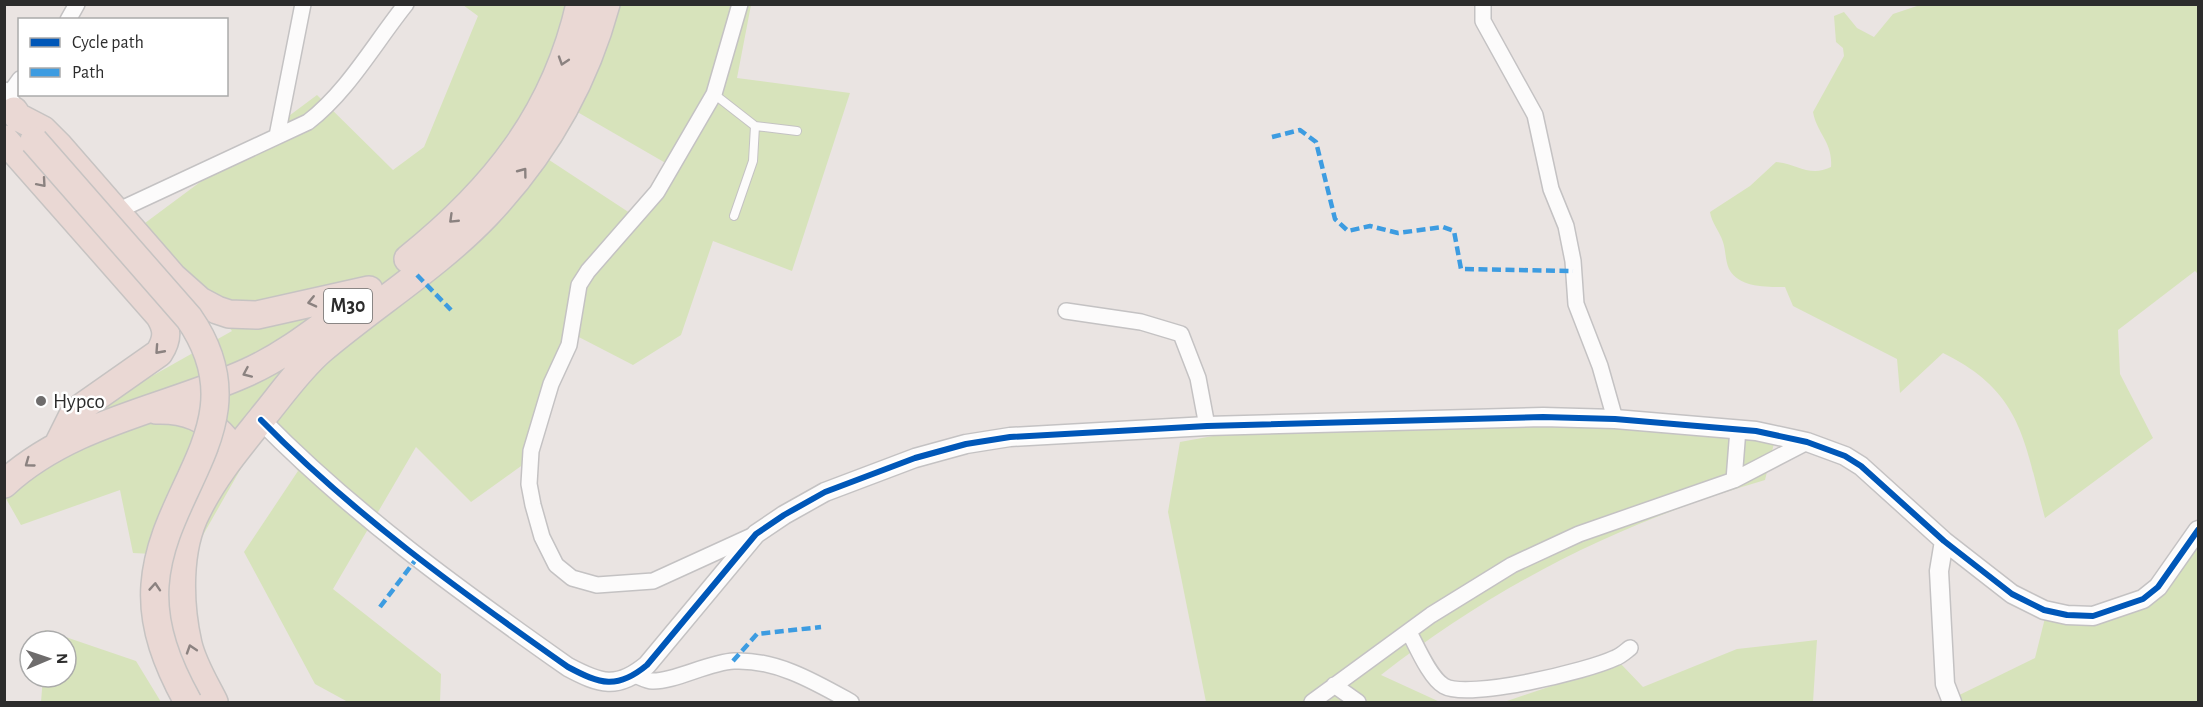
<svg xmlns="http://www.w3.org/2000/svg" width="2203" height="707" viewBox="0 0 2203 707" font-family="'Alegreya Sans',sans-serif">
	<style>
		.green { fill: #d7e3bb; fill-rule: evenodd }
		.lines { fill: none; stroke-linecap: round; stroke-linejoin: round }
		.service-casing { stroke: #c4c2c3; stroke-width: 10 }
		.minor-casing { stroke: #c4c2c3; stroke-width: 18 }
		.tertiary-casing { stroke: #c4c2c3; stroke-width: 21 }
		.secondary-casing { stroke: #c4c2c3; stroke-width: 24 }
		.motorway-casing { stroke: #c6c3c2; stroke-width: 30 }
		.service { stroke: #fcfbfb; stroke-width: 8 }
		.minor { stroke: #fcfbfb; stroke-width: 15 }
		.tertiary { stroke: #fcfbfb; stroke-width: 18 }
		.secondary { stroke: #fcfbfb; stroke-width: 21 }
		.motorway { stroke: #ead8d4; stroke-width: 27 }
		.motorway-bridge-casing { stroke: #c6c3c2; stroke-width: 30; stroke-linecap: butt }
		.motorway-bridge { stroke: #ead8d4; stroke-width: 27 }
		.quiet { stroke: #3d9ce1; stroke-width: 4.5; stroke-dasharray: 9 4.5; stroke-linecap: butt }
		.cycleway-casing { stroke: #fff; stroke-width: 10 }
		.cycleway { stroke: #0057b8; stroke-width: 6 }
		.oneway { stroke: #8b8280 }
		.poi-dot { fill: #6e6c6c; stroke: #fff; stroke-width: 2 }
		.labels { text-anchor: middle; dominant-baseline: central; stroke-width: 5; stroke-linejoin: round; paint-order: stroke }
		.shield { fill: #fff; stroke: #6b6b6b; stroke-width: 1.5 }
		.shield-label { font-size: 20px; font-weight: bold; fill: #2c2c2c }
		.poi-label { font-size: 21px; fill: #2c2c2c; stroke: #fff; text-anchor: start }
	</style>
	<rect width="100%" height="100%" fill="#eae4e2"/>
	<path class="green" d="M463,5h288l-14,73 113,15 -58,178 -79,-30 -32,94 -48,30 -60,-31 -45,127 -57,41 -55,-55 -83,142 108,85 -1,28h-92l-33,-18 -71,-132 54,-81 -34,-43 -73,128 -58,-3 -13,-63 -99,35 -16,-28 60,-72 167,-94 -91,-105 176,-131 76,75 31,-23 54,-131zM567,106l102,59 -33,52 -99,-65z
		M1920,5h278v269l-3,-3 -77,59 2,44 33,64 -108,80c-21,-76 -22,-126 -102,-165l-43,40 -3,-34 -104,-53 -8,-19c-18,0 -46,1 -56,-18 -4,-9 -3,-18 -6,-27 -4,-12 -11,-18 -13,-30l40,-26 26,-24c21,1 33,16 55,5 2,-25 -14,-33 -18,-55l31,-56 -1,-8 -7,-6 -2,-26 10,-4 13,16 17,9 19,-23z
		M1284,423h350l143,8 -12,49c-144,42 -266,103 -384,195l59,27h-234l-38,-190 12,-70z
		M2198,530v172h-253l90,-44 11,-44 70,-10 30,-17z
		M45,630l91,31 25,41h-120l2,-25h23v-36h-22z
		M1817,640l-4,62h-309l116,-39 23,24 94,-38z"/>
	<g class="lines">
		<defs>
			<path id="service" d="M714,94l41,32 42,5
				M734,216l19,-55 2,-35"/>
			<path id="minor" d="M740,4l-26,90 -57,98 -69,79 -9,14 -10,60 -18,39 -20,67 -2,33 4,21 9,32 14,28 16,13 25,7 56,-4 103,-47
				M1483,4v17l52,94 16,74 15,37 7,35 3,43 24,62 15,53
				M68,20l9,-16
				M7,97l13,-18
				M277,136l26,-132
				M117,211l191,-89c40,-31 66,-78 98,-118
				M1066,311l75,11 40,12 17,44 9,48
				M1734,480l4,-51
				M1409,632c8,15 21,46 35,54 24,14 144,-15 171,-28 6,-2 11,-7 15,-10
				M635,675c5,2 12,6 17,6 22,1 57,-19 82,-20 42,-2 81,21 117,41
				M1334,685l24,17
				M1312,702l119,-87 81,-50 67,-31 155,-54 73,-38"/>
			<path id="tertiary" d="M261,420c92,94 199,171 307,247 32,17 49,23 79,-2l109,-131 28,-19 41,-23 90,-34 51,-14 44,-7 197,-11 336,-9 72,2 141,12 51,11 38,14 16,10 83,75 68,53 32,16 23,5 26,1 50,-17 15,-12 40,-57
				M1944,541l-5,30 6,113 7,18"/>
			<path id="secondary" d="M4,93l10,18"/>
			<path id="motorway" d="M14,111l4,6 25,13 16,16 114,131 27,24 17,9 12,4 28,1 112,-25
				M4,139l155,176c9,14 9,24 0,38l-77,54 -10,10 -14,28
				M408,259c86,-69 147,-145 172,-255
				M156,410c29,-1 52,8 71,31
				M4,484c67,-62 163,-75 244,-112 31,-14 58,-34 85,-54
				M214,702c-9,-18 -21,-37 -26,-58 -9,-40 -11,-95 9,-133 17,-35 41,-63 65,-93 19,-23 37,-49 59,-68 54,-46 116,-84 165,-135 58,-61 98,-130 120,-211"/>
		</defs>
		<use href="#service" class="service-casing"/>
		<use href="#minor" class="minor-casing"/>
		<use href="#tertiary" class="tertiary-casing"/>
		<use href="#secondary" class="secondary-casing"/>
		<use href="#motorway" class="motorway-casing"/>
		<use href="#service" class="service"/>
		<use href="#minor" class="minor"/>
		<use href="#tertiary" class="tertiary"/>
		<use href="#secondary" class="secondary"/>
		<use href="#motorway" class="motorway"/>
		<defs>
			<path id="motorway-bridge" d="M34,141l155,177c72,104 -27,168 -34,267 -3,42 13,81 33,117"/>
		</defs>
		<use href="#motorway-bridge" class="motorway-bridge-casing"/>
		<use href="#motorway-bridge" class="motorway-bridge"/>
		<path class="quiet" d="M1272,137l28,-7 16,12 19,77 13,12 22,-5 28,7 45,-6 11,4 7,38 112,2
			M417,275l34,35
			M380,607l37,-49
			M733,661l24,-27 64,-7"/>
		<defs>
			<path id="cycleway" d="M261,420c92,94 199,171 307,247 32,17 49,23 79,-2l109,-131 28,-19 41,-23 90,-34 51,-14 44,-7 197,-11 336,-9 72,2 141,12 51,11 38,14 16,10 83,75 68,53 32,16 23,5 26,1 50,-17 15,-12 40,-57"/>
		</defs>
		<use href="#cycleway" class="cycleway-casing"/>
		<use href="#cycleway" class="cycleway"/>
	</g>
	<defs><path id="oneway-chevron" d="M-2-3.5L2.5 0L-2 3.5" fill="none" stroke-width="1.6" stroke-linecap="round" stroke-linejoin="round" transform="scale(1.5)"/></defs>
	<g class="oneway">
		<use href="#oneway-chevron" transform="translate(563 61) rotate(108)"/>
		<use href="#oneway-chevron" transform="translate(523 172) rotate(-53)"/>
		<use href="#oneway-chevron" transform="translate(42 183) rotate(49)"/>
		<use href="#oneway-chevron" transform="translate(453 219) rotate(136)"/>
		<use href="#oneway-chevron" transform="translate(312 302) rotate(167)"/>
		<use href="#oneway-chevron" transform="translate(159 350) rotate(132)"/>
		<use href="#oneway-chevron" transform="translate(247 373) rotate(156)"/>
		<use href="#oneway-chevron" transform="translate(29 463) rotate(144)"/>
		<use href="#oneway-chevron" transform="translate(155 587) rotate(-86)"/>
		<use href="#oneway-chevron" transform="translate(191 649) rotate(-108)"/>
	</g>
	<circle class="poi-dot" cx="41" cy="401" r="6"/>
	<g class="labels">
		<rect class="shield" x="324" y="289" width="48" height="34" rx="4.5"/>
		<g class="shield-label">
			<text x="348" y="306">M30</text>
		</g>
		<g class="poi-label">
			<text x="53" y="401">Hypco</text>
		</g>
	</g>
	<rect width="2203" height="707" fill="none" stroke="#2c2c2c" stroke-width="12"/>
	<rect x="18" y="18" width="210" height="78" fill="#ffffff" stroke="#ababab" stroke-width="1.5"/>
	<rect x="30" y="38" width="30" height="9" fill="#0057b8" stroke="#ababab" stroke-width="1.5"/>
	<text x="72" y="48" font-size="18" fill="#2c2c2c">Cycle path</text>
	<rect x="30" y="68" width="30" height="9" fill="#3d9ce1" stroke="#ababab" stroke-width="1.5"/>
	<text x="72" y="78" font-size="18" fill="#2c2c2c">Path</text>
	<g transform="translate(48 659) rotate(88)"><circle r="28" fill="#ffffff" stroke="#ababab" stroke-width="1.5"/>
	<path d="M0-4.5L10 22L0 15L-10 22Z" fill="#6e6c6c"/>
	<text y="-9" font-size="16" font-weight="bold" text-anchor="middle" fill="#2c2c2c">N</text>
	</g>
</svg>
